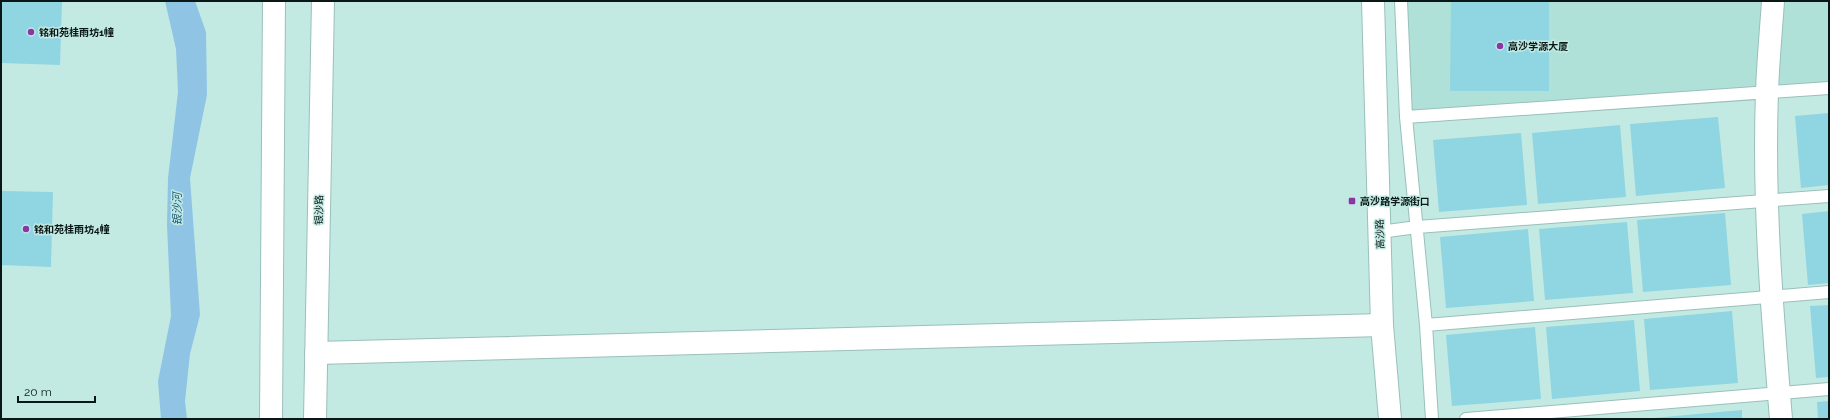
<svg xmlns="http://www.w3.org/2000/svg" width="1830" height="420" viewBox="0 0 1830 420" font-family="Raleway,'Noto Sans SC',sans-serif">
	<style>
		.built { fill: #afe1d9 }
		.water { fill: #90c4e5 }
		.building { fill: #90d5e2 }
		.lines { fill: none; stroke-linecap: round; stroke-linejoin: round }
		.lane-casing { stroke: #99c0b9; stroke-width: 14 }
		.street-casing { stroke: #99c0b9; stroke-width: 24 }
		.secondary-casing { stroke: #99c0b9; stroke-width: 24 }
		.lane { stroke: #fff; stroke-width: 12 }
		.street { stroke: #fff; stroke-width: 22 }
		.secondary { stroke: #fff; stroke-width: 22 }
		.poi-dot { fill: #8a36a5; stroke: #c2eae3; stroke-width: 1.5 }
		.labels { text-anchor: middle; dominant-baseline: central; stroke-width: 3; stroke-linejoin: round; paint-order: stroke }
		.poi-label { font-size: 10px; font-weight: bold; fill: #091816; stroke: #c2eae3; text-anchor: start }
		.street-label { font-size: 10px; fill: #091816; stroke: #c2eae3 }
		.water-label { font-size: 11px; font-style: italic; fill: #185576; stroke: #c2eae3 }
	</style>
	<rect width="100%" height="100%" fill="#c2eae3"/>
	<path class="built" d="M1403,1h426v89l-423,27z"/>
	<path class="water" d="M165,1h30l11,31 1,63 -17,83 10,137 -10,39 -5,47 2,18h-26l-3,-38 13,-65 -4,-91 1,-47 10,-86 -2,-43z"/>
	<path class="building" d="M1,1h61l-2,64 -59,-2z
		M1451,1h98v90h-99z
		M1829,113v72l-28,3 -6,-72z
		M1718,117l7,71 -89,8 -6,-72z
		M1620,125l6,72 -88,7 -6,-71z
		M1521,133l6,72 -88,7 -6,-72z
		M1,191l52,1 -2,75 -50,-2z
		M1829,211v72l-21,2 -6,-71z
		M1725,213l6,72 -88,7 -6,-72z
		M1627,222l6,71 -88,7 -6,-71z
		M1528,229l6,72 -88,7 -6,-71z
		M1829,305v72l-13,1 -6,-72z
		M1732,311l6,72 -88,7 -6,-71z
		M1634,320l6,71 -88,8 -6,-72z
		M1535,327l6,72 -89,7 -6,-71z
		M1829,401v18h-11l-1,-17z
		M1742,410v9h-89v-1z"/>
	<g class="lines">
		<defs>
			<path id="lane" d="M1401,1l5,116 20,208 6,94
				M1406,117l423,-29
				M1380,232l37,-5 412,-31
				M1426,325l403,-33
				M1466,419l363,-30"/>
			<path id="street" d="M1773,1c-2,30 -5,61 -6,91 -4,109 5,218 14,327
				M316,353l1066,-28"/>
			<path id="secondary" d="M1373,1l9,324 8,94
				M271,419l3,-418
				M315,419l8,-418"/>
		</defs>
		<use href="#lane" class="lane-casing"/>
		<use href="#street" class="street-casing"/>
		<use href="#secondary" class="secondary-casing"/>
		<use href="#lane" class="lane"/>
		<use href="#street" class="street"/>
		<use href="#secondary" class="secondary"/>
	</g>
	<g class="poi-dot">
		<circle cx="31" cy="32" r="4"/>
		<circle cx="1500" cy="46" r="4"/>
		<rect x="1348" y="197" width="8" height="8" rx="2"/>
		<circle cx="26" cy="229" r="4"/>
	</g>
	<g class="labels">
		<g class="poi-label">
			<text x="39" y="32">铭和苑桂雨坊1幢</text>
			<text x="1508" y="46">高沙学源大厦</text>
			<text x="1360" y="201">高沙路学源街口</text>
			<text x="34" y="229">铭和苑桂雨坊4幢</text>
		</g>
		<g class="street-label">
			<text transform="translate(319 210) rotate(-89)">银沙路</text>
			<text transform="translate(1380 234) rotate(-92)">高沙路</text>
		</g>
		<g class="water-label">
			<text transform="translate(177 209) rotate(-90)">银沙河</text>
		</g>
	</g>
	<rect width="1830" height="420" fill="none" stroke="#091816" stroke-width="4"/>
	<path d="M18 396v6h77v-6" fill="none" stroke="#091816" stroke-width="2"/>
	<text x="24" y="396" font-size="12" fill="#091816" stroke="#c2eae3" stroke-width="3" paint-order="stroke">20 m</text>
</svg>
